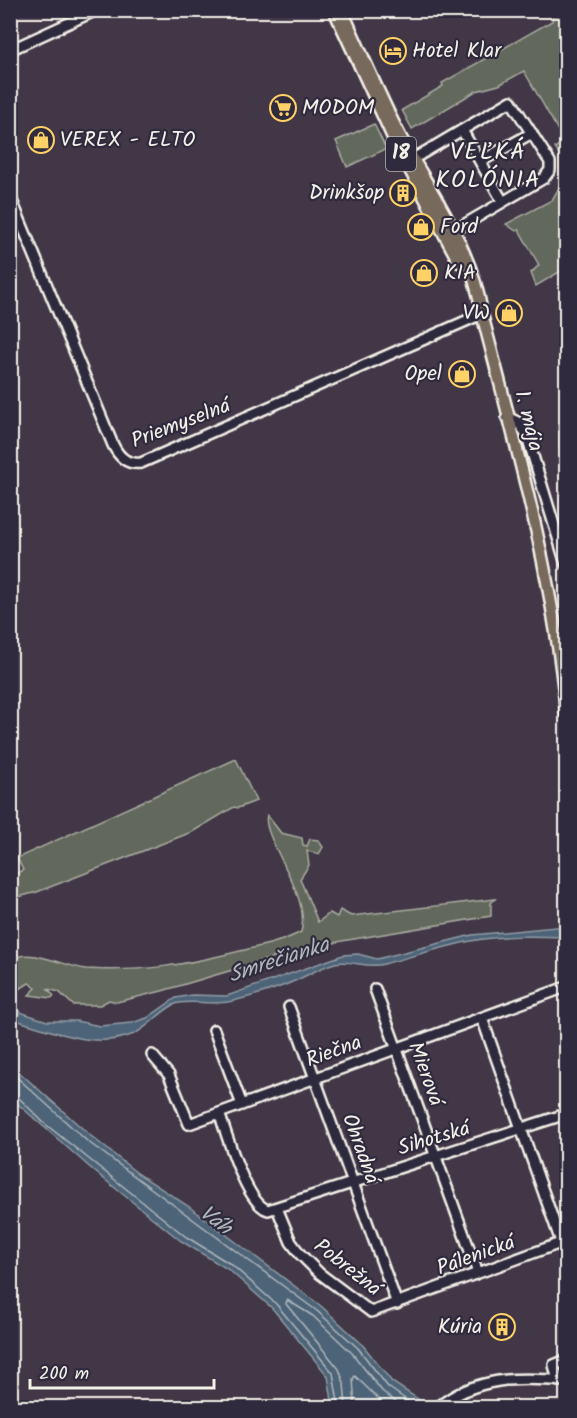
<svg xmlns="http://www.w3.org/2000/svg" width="577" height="1418" viewBox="0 0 577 1418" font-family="Kalam,sans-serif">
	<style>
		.green { fill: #62695b; stroke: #abada2; stroke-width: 1.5 }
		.water { fill: #4d6378; stroke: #909ca5; stroke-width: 1.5 }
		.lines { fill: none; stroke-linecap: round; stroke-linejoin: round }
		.shore { stroke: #b1b8bb; stroke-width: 1.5 }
		.minor-casing { stroke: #f4f1e8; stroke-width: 14 }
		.major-casing { stroke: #f4f1e8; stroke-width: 15 }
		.minor { stroke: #2f2a3d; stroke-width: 9 }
		.major { stroke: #77695c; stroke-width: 10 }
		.labels { text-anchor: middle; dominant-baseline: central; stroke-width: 4.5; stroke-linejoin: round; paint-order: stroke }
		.shield { fill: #2f2a3d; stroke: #b9b5b5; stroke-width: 1.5 }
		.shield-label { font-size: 20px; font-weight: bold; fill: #f4f1e8 }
		.poi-label { font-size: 21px; fill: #f4f1e8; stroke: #2f2a3d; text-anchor: start }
		.street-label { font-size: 21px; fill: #f4f1e8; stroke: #2f2a3d }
		.water-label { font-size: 22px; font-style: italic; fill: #b1b8bb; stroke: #2f2a3d }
		.quarter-label { font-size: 24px; letter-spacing: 1.5px; fill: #f4f1e8; stroke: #2f2a3d }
	</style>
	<rect width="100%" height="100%" fill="#413747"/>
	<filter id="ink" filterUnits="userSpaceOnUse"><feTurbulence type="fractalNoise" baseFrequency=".0167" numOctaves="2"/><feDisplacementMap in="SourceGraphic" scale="12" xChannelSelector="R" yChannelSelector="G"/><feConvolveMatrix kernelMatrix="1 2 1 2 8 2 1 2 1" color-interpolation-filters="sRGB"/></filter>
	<g filter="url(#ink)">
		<path class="green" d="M554,11h12v257l-30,18 -5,-13 8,-8 -20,-35 -3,1 -10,-7 46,-24 14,-24 -4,-17 -7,-11 9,-7 -40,-70 -25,14 -23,6 -64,38 -10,-19 41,-24 -1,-3 110,-62z
			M374,124l12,25 -39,18 -11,-26z
			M236,759l20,42 -18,7 -4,-1 -42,25 -155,60 -26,7v-23l12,-6 -6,-12z
			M267,815l14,18 21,5 1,7 4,1 3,-7 8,1 5,7 -4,7 -12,-3 2,14 -9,14 18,43 12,-9 7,4 3,-7 11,6 144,-17 -4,4v13l-149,25 -66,16 -114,34 -45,11 -8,-2 -9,5h-27l-14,-13 -11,-3 6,7 -3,2 -22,-3 7,-7 -7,-5 -11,7 -7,-4v-31l4,3c16,-10 52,9 71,11 58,3 98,-4 154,-18 21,-5 42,-9 61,-19 11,-37 -41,-95 -34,-117z"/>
		<path class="water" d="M566,926v11c-30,-1 -64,-2 -95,4 -29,6 -58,15 -87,23 -17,5 -34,-5 -49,-1 -14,4 -25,11 -38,17 -20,9 -43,16 -64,21 -21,5 -37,-1 -54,2 -14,3 -30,24 -45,31 -40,17 -85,-5 -123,-15v-10l36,12h29l24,5 32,-3 15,-5 29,-20 16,-3 35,1 116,-41 15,-1 19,5 95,-24z
			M10,1061l9,11 72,64 46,37 51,33 133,100 41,38 30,38 38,25h-97l-5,-31 -56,-68 -43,-38 -48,-29 -87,-70 -83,-73z"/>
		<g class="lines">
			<path class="shore" d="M10,1071l77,70 230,170 41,37 30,39 30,21
				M10,1094l7,2 27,27 141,113 47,29 44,39 57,69 6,35
				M346,1408l-2,-25 -5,-14 -53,-65 1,-4 26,16 39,37 30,38 21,17
				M355,1408l-2,-29 2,-3 33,32"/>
			<defs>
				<path id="minor" d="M10,50l87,-40
					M462,130l41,72
					M413,159l98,-58 39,61v8l-6,8 -96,56
					M481,161l51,-28
					M10,196l103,249c6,12 14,20 28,18l341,-149
					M507,417l11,5 8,11 40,131
					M566,432v13
					M375,989l103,284
					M289,1007l108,297
					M482,1018l84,238
					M214,1030l28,75
					M152,1055l17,20 20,49 377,-137
					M219,1113c8,21 27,91 49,97l298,-96
					M277,1208l14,34 9,12 19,19 52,39 195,-71
					M558,1381l-4,-16 12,-5
					M437,1408c39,-32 82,-31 129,-27"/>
				<path id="major" d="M334,10l61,132 64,120
					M342,10c19,42 37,85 58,126 31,57 73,113 82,178 34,132 72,264 84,399"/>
			</defs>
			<use href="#minor" class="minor-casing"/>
			<use href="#major" class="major-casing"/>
			<use href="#minor" class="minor"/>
			<use href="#major" class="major"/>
		</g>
	</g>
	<defs>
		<symbol id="hotel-ring" viewBox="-11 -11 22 22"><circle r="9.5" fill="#2f2a3d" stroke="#ffd166" stroke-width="1.5"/><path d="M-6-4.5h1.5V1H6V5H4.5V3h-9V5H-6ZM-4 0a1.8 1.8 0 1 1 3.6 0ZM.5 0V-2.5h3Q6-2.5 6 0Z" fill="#ffd166"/></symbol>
		<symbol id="supermarket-ring" viewBox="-11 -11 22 22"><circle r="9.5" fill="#2f2a3d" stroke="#ffd166" stroke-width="1.5"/><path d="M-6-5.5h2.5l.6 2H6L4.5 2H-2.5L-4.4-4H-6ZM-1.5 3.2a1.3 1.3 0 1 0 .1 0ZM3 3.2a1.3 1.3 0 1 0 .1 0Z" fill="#ffd166"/></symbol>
		<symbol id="shop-ring" viewBox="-11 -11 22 22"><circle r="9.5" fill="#2f2a3d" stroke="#ffd166" stroke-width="1.5"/><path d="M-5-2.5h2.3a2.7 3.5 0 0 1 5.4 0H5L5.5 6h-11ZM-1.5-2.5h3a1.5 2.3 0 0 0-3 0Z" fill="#ffd166"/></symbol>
		<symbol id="building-ring" viewBox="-11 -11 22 22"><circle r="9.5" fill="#2f2a3d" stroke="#ffd166" stroke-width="1.5"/><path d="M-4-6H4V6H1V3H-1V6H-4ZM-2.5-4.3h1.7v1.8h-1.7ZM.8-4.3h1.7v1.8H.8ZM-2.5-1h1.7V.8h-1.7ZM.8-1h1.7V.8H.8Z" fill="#ffd166"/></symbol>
	</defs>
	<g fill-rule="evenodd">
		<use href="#hotel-ring" x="378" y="36" width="30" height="30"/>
		<use href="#supermarket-ring" x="268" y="93" width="30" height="30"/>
		<use href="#shop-ring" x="26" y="125" width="30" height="30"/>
		<use href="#building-ring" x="388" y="178" width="30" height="30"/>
		<use href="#shop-ring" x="406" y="212" width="30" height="30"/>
		<use href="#shop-ring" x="409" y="258" width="30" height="30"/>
		<use href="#shop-ring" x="494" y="298" width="30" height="30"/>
		<use href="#shop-ring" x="447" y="359" width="30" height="30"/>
		<use href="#building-ring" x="487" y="1312" width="30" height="30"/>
	</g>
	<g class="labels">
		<rect class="shield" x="386" y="137" width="30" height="34" rx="4.5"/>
		<g class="shield-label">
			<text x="401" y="154">18</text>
		</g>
		<g class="poi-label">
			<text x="412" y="51">Hotel Klar</text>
			<text x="302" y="108">MODOM</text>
			<text x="60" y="140">VEREX - ELTO</text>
			<text x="384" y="193" text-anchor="end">Drinkšop</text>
			<text x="440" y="227">Ford</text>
			<text x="444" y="273">KIA</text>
			<text x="490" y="313" text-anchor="end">VW</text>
			<text x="442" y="374" text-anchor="end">Opel</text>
			<text x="482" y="1327" text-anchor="end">Kúria</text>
		</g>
		<g class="street-label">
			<text transform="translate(528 421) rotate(76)">1. mája</text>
			<text transform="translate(181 424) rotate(-21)">Priemyselná</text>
			<text transform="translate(334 1052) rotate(-20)">Riečna</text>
			<text transform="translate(425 1074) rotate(70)">Mierová</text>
			<text transform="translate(434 1139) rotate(-17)">Sihotská</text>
			<text transform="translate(360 1149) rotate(70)">Ohradná</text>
			<text transform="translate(476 1256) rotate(-20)">Pálenická</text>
			<text transform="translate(347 1268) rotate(38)">Pobrežná</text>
		</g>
		<g class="water-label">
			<text transform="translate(279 961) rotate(-18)">Smrečianka</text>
			<text transform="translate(215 1221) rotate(37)">Váh</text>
		</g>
		<g class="quarter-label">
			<text x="488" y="152">VEĽKÁ<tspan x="488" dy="28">KOLÓNIA</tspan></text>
		</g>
	</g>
	<rect width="577" height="1418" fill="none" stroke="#2f2a3d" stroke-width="36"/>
	<rect x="18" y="18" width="541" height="1382" fill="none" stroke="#f4f1e8" stroke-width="2" filter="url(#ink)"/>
	<path d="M30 1379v9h184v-9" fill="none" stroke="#f4f1e8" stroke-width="3"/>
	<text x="39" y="1379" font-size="18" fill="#f4f1e8" stroke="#2f2a3d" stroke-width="4.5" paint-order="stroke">200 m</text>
</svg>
